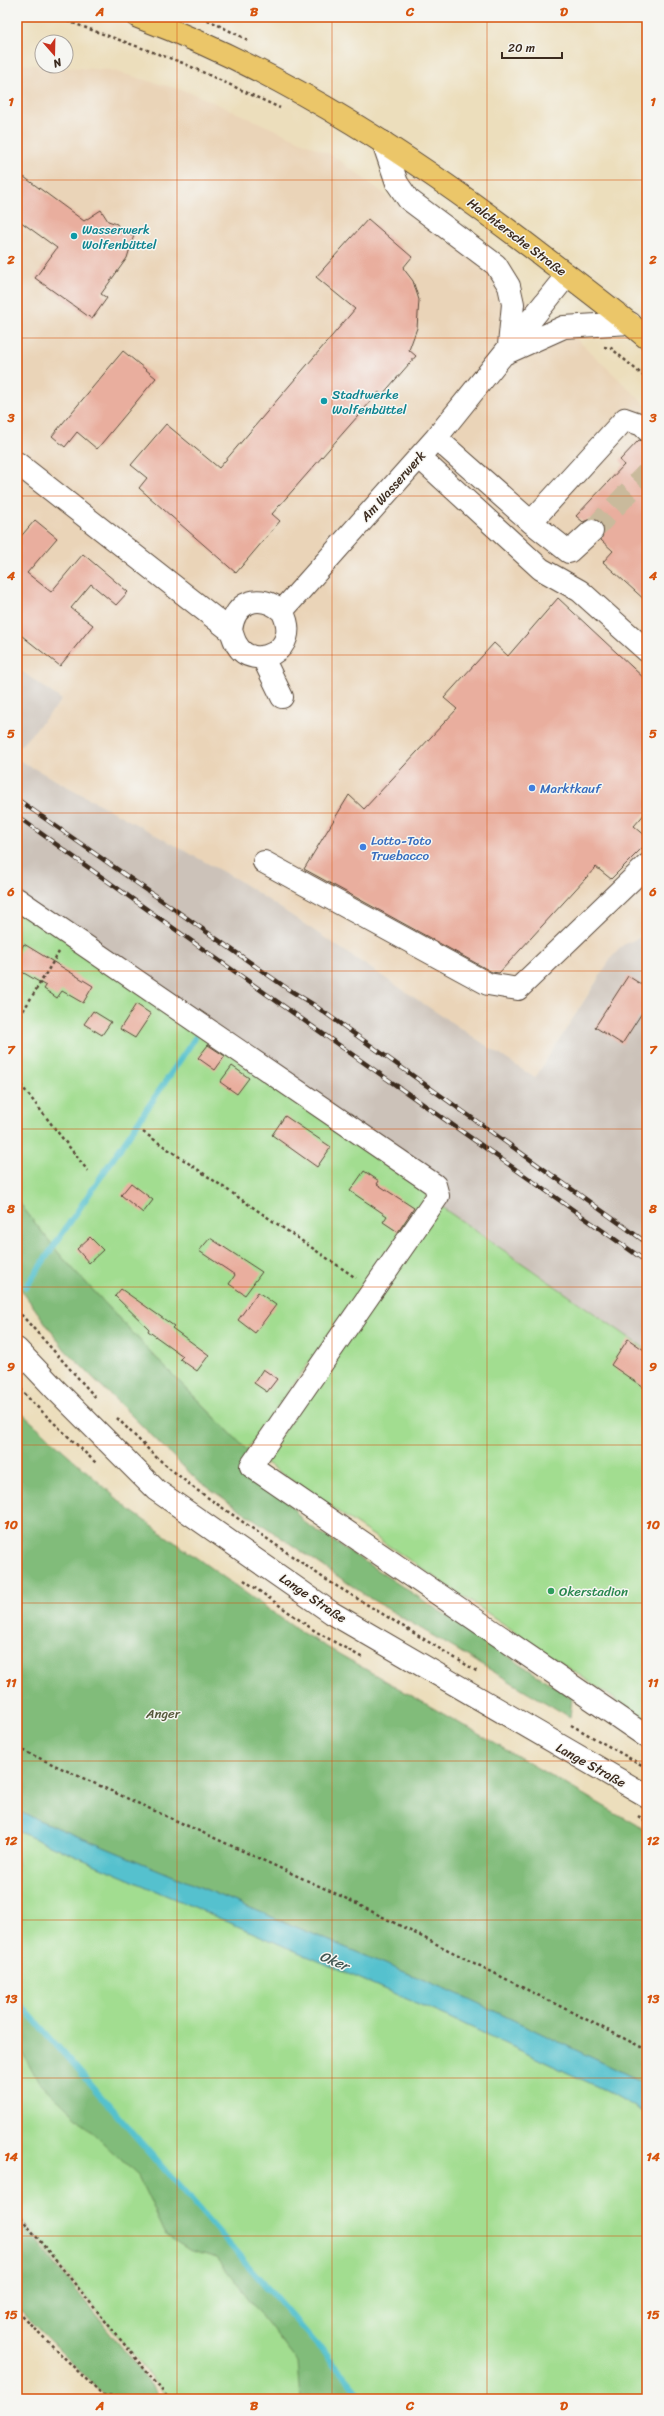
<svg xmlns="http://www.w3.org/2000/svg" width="664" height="2416" viewBox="0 0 664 2416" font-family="Sriracha,sans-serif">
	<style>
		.built { fill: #ead4b8 }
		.industrial { fill: #ccc2b9 }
		.green { fill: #a2dd90; stroke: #6e8457 }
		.forest { fill: #81bc7a; stroke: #5e734c }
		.water { fill: #55c1ce; stroke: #487676 }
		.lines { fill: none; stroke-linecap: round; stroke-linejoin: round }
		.stream { stroke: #55c1ce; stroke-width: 6 }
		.building { fill: #e9ae9e }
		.minor-tunnel { stroke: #c9ba9c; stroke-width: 22; stroke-dasharray: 22 11; stroke-linecap: butt }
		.minor-casing { stroke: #564536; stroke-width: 24 }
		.major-casing { stroke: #564536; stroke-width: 24 }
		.path { stroke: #564536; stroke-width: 2.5; stroke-dasharray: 3 3; stroke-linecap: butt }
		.minor { stroke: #fff; stroke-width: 22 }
		.major { stroke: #ebc669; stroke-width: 22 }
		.rail-casing { stroke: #3b2a1e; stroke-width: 4.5 }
		.rail { stroke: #f6f6f2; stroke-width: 3; stroke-dasharray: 9; stroke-linecap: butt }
		.grid { fill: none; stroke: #d7540e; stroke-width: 1; stroke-opacity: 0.55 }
		.culture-dot { fill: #0f9aa8; stroke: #f6f6f2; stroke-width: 1.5 }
		.shop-dot { fill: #3f7fe0; stroke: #f6f6f2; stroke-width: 1.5 }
		.leisure-dot { fill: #2e9e5b; stroke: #f6f6f2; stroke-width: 1.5 }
		.labels { text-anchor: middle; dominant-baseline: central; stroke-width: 3; stroke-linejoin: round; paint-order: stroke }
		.culture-label { font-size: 13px; fill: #0d838f; stroke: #f6f6f2; text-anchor: start }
		.street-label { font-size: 13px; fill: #3b2a1e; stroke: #f6f6f2 }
		.shop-label { font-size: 13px; fill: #366cbe; stroke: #f6f6f2; text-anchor: start }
		.leisure-label { font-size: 13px; fill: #27864d; stroke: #f6f6f2; text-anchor: start }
		.park-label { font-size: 13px; fill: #55573a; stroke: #f6f6f2 }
		.water-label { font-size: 14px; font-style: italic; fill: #435753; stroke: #f6f6f2 }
		.neatline { fill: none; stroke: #d7540e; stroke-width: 1.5 }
		.grid-label { font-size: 13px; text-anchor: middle; font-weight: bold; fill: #d7540e }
	</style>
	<rect width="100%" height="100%" fill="#f6f6f2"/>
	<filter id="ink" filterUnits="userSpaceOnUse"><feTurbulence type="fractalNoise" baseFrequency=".025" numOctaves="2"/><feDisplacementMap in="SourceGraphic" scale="8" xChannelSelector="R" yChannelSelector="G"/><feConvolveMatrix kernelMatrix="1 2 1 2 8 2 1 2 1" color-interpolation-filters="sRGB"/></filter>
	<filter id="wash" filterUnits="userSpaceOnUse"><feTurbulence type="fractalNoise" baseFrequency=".012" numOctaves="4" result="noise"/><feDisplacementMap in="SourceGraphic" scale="16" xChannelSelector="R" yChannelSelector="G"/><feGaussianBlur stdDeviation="0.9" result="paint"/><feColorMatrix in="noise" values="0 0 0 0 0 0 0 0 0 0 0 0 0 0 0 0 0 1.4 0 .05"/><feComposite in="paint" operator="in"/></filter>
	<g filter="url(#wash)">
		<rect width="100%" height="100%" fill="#ecdebc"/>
		<path class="built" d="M17,64l93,6 82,23 140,62 232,172 83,79v528l-9,3 -37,36 -66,105 -297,-198 -221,-121v-9l45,-50 -45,-32z"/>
		<path class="industrial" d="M17,668l45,32 -45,50z
			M17,759l221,121 297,198 77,-121 11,-12 24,-11v416l-207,-144 -423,-307z"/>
		<path class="green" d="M17,898l418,287 -188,265 -87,-88 -99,-106 -44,-56z
			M440,1206l207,144v371l-384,-260z
			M17,1831l434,187 160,75 36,21v285h-478l-152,-186z"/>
		<path class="forest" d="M17,1200l44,56 99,106 87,88 57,72 268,176 -2,19 -199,-118 -174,-119 -132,-130 -48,-66z
			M17,1409l114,102 168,120 348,200v253l-180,-86 -450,-187z
			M17,2000l347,399h-63l-3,-37 -81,-104 -28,-8 -23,-15 -28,-59 -99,-94 -22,-39z
			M17,2216l146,183h-55l-91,-91z"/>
		<path class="water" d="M17,1811l450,187 180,86v30l-36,-21 -160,-75 -434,-187z"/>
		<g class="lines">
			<path class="stream" d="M26,1287l169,-249
				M17,2000l347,399"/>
		</g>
		<g id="blocks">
			<path class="building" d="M24,177l60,44 17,-11 7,11 9,3 3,7 14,4 -7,23 -26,36 6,4 -15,21 -57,-41 22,-30 -40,-29v-32z
				M368,219l44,38 -9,11 10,13 6,19 -2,28 -8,22 7,6 -34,39 -3,-3 -107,122 8,7 -44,52 -97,-85 8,-10 -16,-13 35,-41 53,44 136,-159 -39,-32z
				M123,351l33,27 -59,71 -20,-17 -12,15 -13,-11z
				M639,440l8,2v160l-44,-40 10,-11 -12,-11 3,-11 -3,-6 -11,-4 -7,3 -7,-6 48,-51 -4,-5z
				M35,520l22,18 -30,35 24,19 32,-38 45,38 -12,13 -25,-21 -20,24 22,17 -33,41 -43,-34v-91z
				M558,598l89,83v130l-13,15 13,11v6l-36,36 -15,-12 -97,106 -7,-1 -188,-103 45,-74 15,14 93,-100 -13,-11 50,-55 14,13z
				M24,944l69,42 -10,17 -21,-12 -5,7 -13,-9 2,-3 -29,-17v-13z
				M628,976l19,12v17l-25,39 -27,-17z
				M136,1004l15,10 -16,24 -15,-9z
				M93,1011l18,11 -9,13 -18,-11z
				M208,1045l17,11 -10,14 -17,-12z
				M232,1066l17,12 -12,16 -17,-12z
				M285,1116l46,31 -14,20 -45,-32z
				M364,1171l15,10 -2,3 37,24 -16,24 -15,-10 4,-6 -37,-25z
				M131,1183l22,17 -10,13 -22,-18z
				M90,1237l13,13 -14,13 -12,-14z
				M210,1238l52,34 -17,23 -16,-11 6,-9 -36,-24z
				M121,1289l53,37 -2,2 37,27 -12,16 -17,-12 3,-3 -35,-25 1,-2 -34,-33z
				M258,1292l18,13 -21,28 -17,-13z
				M628,1339l19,13v38l-36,-25z
				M263,1369l14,10 -10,13 -13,-9z"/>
		</g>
	</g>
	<g filter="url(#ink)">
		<use href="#blocks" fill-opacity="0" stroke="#564536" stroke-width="1"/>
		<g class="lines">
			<path class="minor-tunnel" d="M592,531l55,-58"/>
			<defs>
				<path id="minor" d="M383,142l14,41 11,16 88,66 13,21 4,18 -4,41
					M504,354l60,-27 66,-4
					M436,438l95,84 94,-103 17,6 5,5
					M419,457l122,112 39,22 67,60
					M17,463l214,168c3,-31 29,-38 51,-20l154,-173 131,-163
					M531,522l38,30 23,-21
					M231,631c2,4 3,10 6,14 15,27 67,6 45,-34
					M263,658l19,39
					M264,862l224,122 30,5 129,-124
					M17,899l418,286 3,11 -187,270 396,271
					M17,1349l38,40 101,101 176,123 315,183"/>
				<path id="major" d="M138,17c150,56 285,146 411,244 33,25 66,50 98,77"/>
			</defs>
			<use href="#minor" class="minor-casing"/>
			<use href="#major" class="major-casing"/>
			<path class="path" d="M56,17l127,46 97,45
				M202,17l48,24
				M604,347l7,1 36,31
				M17,1021l42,-69
				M17,1080l71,91
				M143,1132l213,146
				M17,1310l80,89
				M17,1384l14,17 65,62
				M117,1418l39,39 38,31 131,91 153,93
				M244,1580l71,51 48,27
				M571,1725l76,43
				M17,1748l322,147 308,155
				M638,1816l9,6
				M17,2213l152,186
				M17,2311l85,84 66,3"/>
			<use href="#minor" class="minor"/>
			<use href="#major" class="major"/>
			<defs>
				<path id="rail" d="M17,799l271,190 26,16 333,238
					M17,816c208,151 420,297 630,446"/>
			</defs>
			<use href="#rail" class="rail-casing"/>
			<use href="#rail" class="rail"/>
		</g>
	</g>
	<path class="grid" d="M177,17v2382M332,17v2382M487,17v2382M17,180h630M17,338h630M17,496h630M17,655h630M17,813h630M17,971h630M17,1129h630M17,1287h630M17,1445h630M17,1603h630M17,1761h630M17,1920h630M17,2078h630M17,2236h630"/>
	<g class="culture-dot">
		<circle cx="74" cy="236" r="4"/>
		<circle cx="324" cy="401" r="4"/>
	</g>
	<g class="shop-dot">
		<circle cx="532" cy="788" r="4"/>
		<circle cx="363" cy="847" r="4"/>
	</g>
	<circle class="leisure-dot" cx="551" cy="1591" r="4"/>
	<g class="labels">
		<g class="culture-label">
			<text x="82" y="229">Wasserwerk<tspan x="82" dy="15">Wolfenbüttel</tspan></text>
			<text x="332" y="394">Stadtwerke<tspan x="332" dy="15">Wolfenbüttel</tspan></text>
		</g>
		<g class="street-label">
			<text transform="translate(517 237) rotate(37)">Halchtersche Straße</text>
			<text transform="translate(393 486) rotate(-48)">Am Wasserwerk</text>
			<text transform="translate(313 1598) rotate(34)">Lange Straße</text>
			<text transform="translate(591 1765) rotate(29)">Lange Straße</text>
		</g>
		<g class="shop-label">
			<text x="540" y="788">Marktkauf</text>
			<text x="371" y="840">Lotto-Toto<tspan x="371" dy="15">Truebacco</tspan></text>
		</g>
		<g class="leisure-label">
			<text x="559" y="1591">Okerstadion</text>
		</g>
		<g class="park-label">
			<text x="163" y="1713">Anger</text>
		</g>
		<g class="water-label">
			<text transform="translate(334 1961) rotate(23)">Oker</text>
		</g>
	</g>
	<rect width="664" height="2416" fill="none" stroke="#f6f6f2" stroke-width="44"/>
	<g transform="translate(54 54) rotate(160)"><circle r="19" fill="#f6f6f2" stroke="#aba49d"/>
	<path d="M0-3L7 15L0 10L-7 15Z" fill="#c8321e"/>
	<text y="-6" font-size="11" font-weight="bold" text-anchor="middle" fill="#3b2a1e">N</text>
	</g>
	<path d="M502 52v6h60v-6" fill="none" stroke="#3b2a1e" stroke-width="2"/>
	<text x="508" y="52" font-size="12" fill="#3b2a1e" stroke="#f6f6f2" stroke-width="3" paint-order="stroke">20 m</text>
	<rect x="22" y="22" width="620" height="2372" class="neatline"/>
	<g class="grid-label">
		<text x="100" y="16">A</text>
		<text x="254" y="16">B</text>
		<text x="410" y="16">C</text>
		<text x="564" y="16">D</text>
		<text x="11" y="106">1</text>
		<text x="653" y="106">1</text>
		<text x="11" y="264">2</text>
		<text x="653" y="264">2</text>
		<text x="11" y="422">3</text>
		<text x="653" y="422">3</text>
		<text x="11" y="580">4</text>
		<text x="653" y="580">4</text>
		<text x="11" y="738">5</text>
		<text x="653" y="738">5</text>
		<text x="11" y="896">6</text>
		<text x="653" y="896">6</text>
		<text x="11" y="1054">7</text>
		<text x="653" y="1054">7</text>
		<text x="11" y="1213">8</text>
		<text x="653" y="1213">8</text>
		<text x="11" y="1371">9</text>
		<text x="653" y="1371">9</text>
		<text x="11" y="1529">10</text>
		<text x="653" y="1529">10</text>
		<text x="11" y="1687">11</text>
		<text x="653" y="1687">11</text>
		<text x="11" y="1845">12</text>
		<text x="653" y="1845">12</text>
		<text x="11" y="2003">13</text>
		<text x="653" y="2003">13</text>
		<text x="11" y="2161">14</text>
		<text x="653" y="2161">14</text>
		<text x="11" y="2319">15</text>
		<text x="653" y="2319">15</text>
		<text x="100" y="2410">A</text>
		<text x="254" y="2410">B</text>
		<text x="410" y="2410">C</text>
		<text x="564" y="2410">D</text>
	</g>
</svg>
